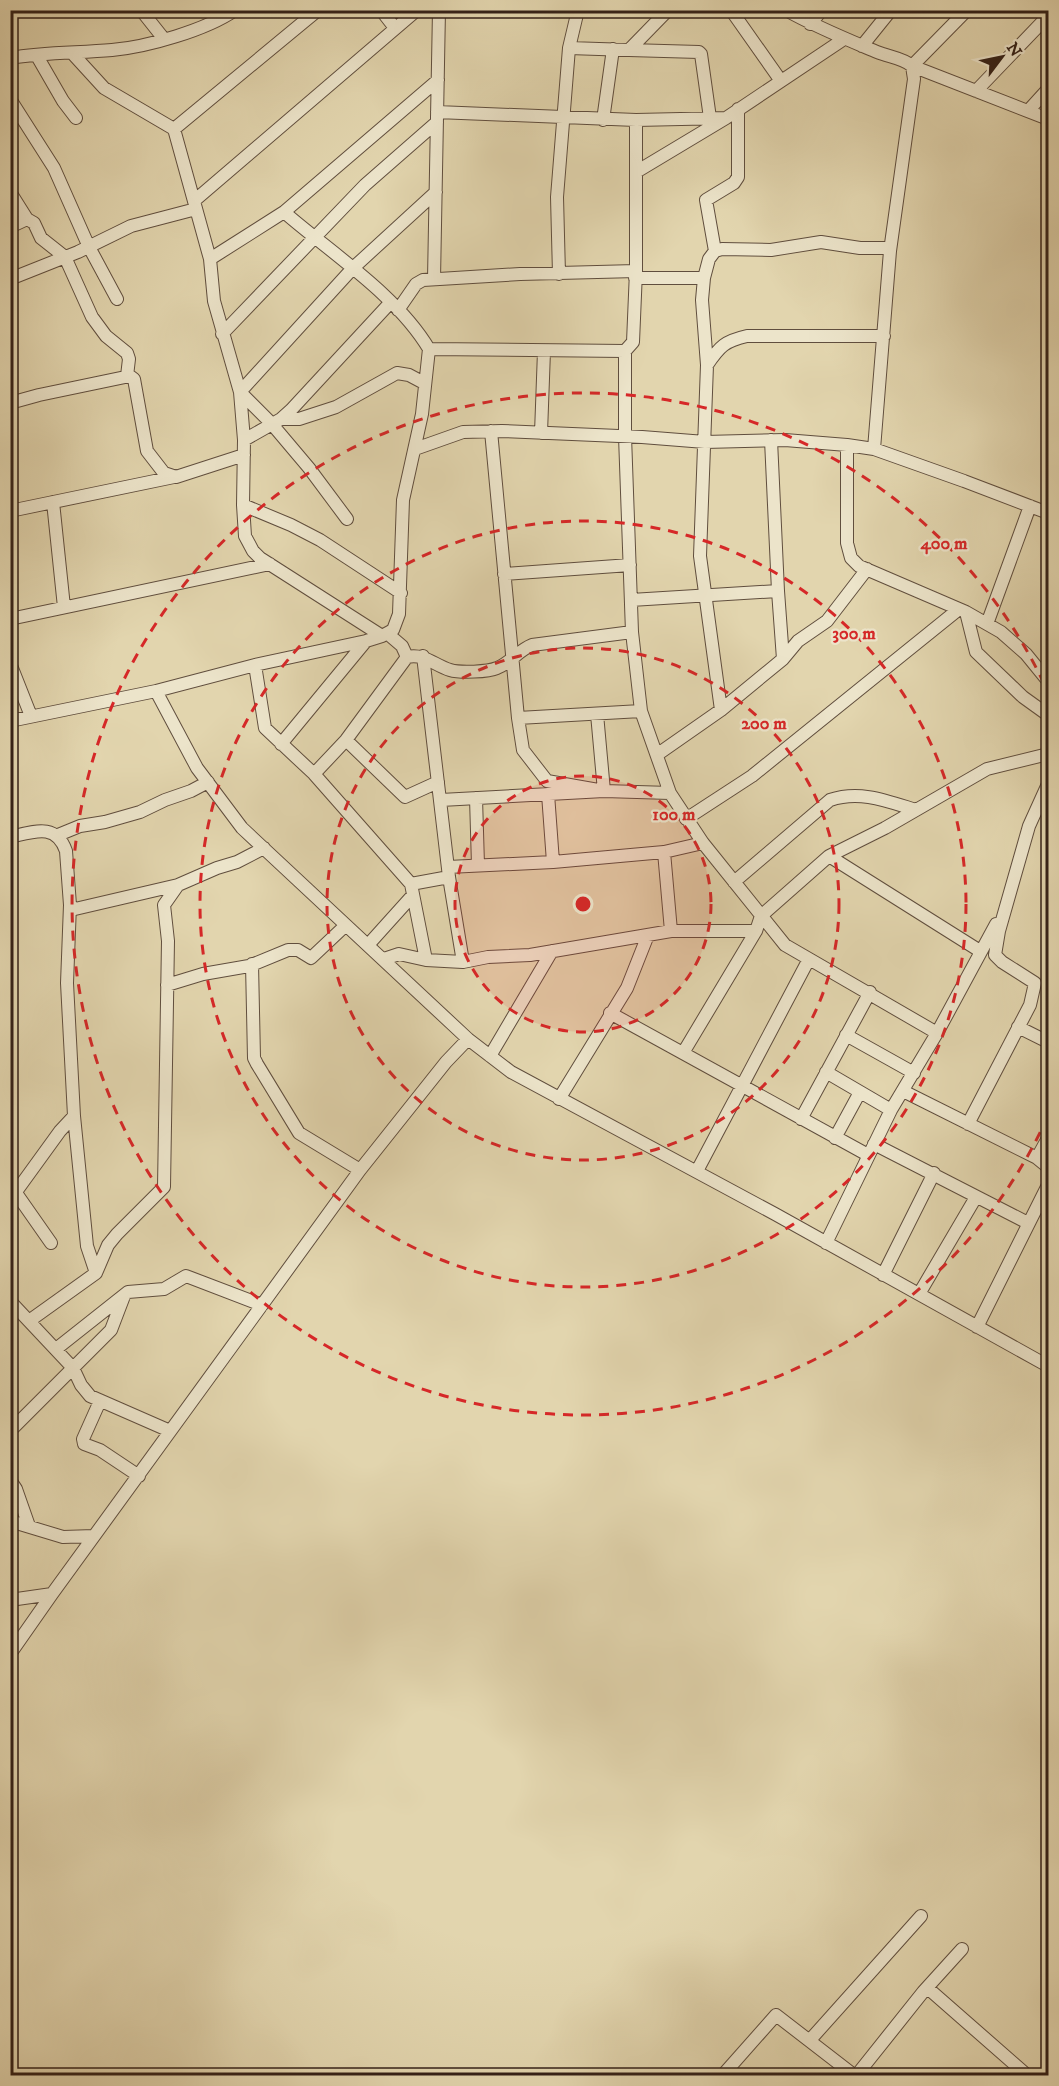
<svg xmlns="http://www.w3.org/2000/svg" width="1059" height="2086" viewBox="0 0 1059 2086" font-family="'IM FELL DW Pica',serif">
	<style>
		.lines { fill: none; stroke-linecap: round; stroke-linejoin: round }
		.minor-casing { stroke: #604e3e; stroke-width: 14 }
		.minor { stroke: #ece4ca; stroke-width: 12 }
		.ring { fill: none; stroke: #d62828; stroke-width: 3; stroke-dasharray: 10 8 }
		.centre { fill: #d62828; stroke: #ece4ca; stroke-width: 3 }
		.ring-label { font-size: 18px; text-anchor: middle; font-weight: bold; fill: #d62828; stroke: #ece4ca; stroke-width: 4.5; stroke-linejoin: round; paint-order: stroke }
	</style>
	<rect width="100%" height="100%" fill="#e2d5ae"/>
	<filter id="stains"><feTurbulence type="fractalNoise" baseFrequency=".00333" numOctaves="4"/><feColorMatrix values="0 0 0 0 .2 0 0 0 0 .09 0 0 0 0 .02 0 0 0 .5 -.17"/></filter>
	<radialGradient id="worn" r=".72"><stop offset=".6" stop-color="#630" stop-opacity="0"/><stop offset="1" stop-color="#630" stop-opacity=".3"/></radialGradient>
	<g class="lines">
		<defs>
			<path id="minor" d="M141,10l23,29
				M381,10l14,18
				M731,10l50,71
				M786,10c30,17 60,29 91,42 12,5 26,6 35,14l136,53
				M810,24l12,-14
				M862,46l29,-36
				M569,48l60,2 39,-40
				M629,50l70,2 2,2 9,64
				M72,53l32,35 70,41 36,130 4,42 26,91 4,48 -1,65 2,31 8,15 7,7 122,78
				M37,56l26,45 13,17
				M10,58c34,-6 69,-5 102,-8 35,-3 94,-20 123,-40
				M912,66l55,-56
				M976,91l72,-75
				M10,99l44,69 35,79 28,52
				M1028,111l20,-22
				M437,112l199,8 90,-2
				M603,120l10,-71
				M636,120v151l-3,71 -8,9v85l7,196 9,79 29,82 33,50 82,102 152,88
				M174,129l144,-119
				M636,172l90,-54 118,-79
				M10,192l17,27 7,4 7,15 24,19 27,60 14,19 21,17 2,6 -2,17
				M194,201l223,-191
				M10,227l17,-8
				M715,251l-9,-51 28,-17 4,-6v-68
				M210,259l74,-47 154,-132
				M559,274l-2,-77 12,-149 9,-38
				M635,278h69
				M10,279l68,-27 53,-26 65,-17
				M434,279l5,-269
				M398,310l18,-26 7,-4 97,-6 116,-3
				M222,334l143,-149 72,-63
				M429,349l196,2
				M707,365c13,-19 18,-24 40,-29h137
				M240,392l113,-124 83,-76
				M240,392l31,31 38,45 38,51
				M10,403l29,-8 91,-19 4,3 13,72 17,22 12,4 68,-22
				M281,419h18l37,-12 61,-34 12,2 15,8
				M491,431l27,287 5,32 24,31 57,10
				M541,433l3,-82
				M244,440l37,-21 10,-9 99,-107
				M771,440l7,151 5,68
				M847,445v98l4,15 8,8 107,46 35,20 25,22 22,27
				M415,449l48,-17 39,-1 140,6 63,5 80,-2 62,5 27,4 90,32 84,32
				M874,449l16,-198 24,-172 -2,-13
				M53,502l11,105
				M243,505l48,20 29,15 81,53
				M10,511l164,-34
				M504,574l126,-9
				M631,600l147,-9
				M966,612l10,40 47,45 25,18
				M10,619l260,-55
				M987,624l43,-118
				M388,634l14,12 5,11
				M423,656l26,221 14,85
				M10,663l21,53
				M255,665l10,63 49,46 97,110 15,76
				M156,691l41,77 45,60 226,211 43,33 264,142 273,152
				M721,710l-21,-154 7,-191 -5,-65 2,-22 5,-19 6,-8 7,-2 49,1 50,-8 39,6h30
				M597,714l7,77
				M518,718l123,-7
				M10,721l146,-30 99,-26 111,-24 16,-5 11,-6 6,-16 4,-114 19,-86 7,-65c-32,-54 -98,-96 -145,-137
				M346,740l59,57 33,-15
				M281,744l85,-103
				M658,754l63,-44 62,-51 15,-18 29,-20 40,-52
				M314,774l32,-34 61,-83c17,-4 27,8 43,13 10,3 38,2 47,-2 13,-5 22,-18 35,-23l100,-13
				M548,794l5,68
				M476,798l2,67
				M441,800l163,-9 66,2
				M686,819l66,-43 207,-167
				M58,835l22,-9 25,-4 35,-10 25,-12 26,-9 17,-9
				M10,837c23,-5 46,-15 56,14l4,54 5,4 103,-24 39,-17 20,-6 27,-14
				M664,852l7,79
				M829,856l151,95
				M448,867l105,-5 111,-10 39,-9
				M734,882l96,-82c30,-10 57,1 86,10
				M411,884l38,-7
				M70,905l-3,78 7,133 13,130 9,27
				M368,945l45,-50
				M384,959l15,-5 27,6 37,2 25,-5 42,-2 141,-24h85
				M252,964l2,94 3,6 42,69 61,37
				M167,985l36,-11 46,-8 39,-16h10l13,8 35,-33
				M610,1013l258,142
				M1018,1027l30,15
				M846,1035l68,38
				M683,1053l73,-122 5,-15 68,-60 56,-28 102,-59 61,-15
				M490,1056l62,-105
				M826,1072l65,38
				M903,1091l134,67 11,9
				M559,1099l68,-111 21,-53
				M801,1119l69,-127
				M968,1124l62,-119 5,-22 -33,-21 -7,-7 4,-24 30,-105 19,-42
				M835,1138l25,-46
				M874,1144l154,79
				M1037,1158l11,-20
				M697,1171l112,-212
				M16,1193l35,50
				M10,1200l50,-69 14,-15
				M826,1243l65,-133 46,-77 59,-109
				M883,1275l51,-102
				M919,1294l57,-97
				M10,1301l63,67 8,17 9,11 80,35
				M29,1321l67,-48 12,-28 9,-11 47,-47 4,-246 -4,-36 14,-20
				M977,1327l71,-142
				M56,1349l72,-57 36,-3 22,-13 76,29
				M100,1401l-17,38 1,5 16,6 39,26
				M10,1431l101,-101 13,-34
				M10,1480l6,9 13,37
				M10,1521l53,16 31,-1
				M10,1600l42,-6
				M10,1654l42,-60 308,-424 86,-108 22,-23
				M926,1991h5l97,85
				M810,2040l111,-124
				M722,2076l54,-61 79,61
				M856,2076l67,-84 39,-43"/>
		</defs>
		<use href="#minor" class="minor-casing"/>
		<use href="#minor" class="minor"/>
	</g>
	<circle cx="583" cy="904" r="128" fill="#d62828" fill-opacity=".12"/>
	<g class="ring">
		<circle cx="583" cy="904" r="128"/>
		<circle cx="583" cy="904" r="256"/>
		<circle cx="583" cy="904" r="383"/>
		<path d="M1048 1116A511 511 0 1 1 1048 692"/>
	</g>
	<circle cx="583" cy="904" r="9" class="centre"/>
	<g class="ring-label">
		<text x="944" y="549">400 m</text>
		<text x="854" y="639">300 m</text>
		<text x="764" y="729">200 m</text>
		<text x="674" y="820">100 m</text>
	</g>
	<rect width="1059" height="2086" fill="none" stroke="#e2d5ae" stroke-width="36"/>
	<rect x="12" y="12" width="1035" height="2062" fill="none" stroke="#342118" stroke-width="3"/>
	<rect x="18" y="18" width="1023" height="2050" fill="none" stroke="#342118" stroke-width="1.5"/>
	<g transform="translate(1002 57) rotate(58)" stroke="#ece4ca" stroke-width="4.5" paint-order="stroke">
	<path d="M0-4.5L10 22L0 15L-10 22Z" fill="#342118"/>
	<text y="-9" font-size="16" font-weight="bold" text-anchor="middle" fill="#342118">N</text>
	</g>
	<rect width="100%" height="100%" filter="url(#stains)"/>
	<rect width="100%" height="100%" fill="url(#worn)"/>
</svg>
